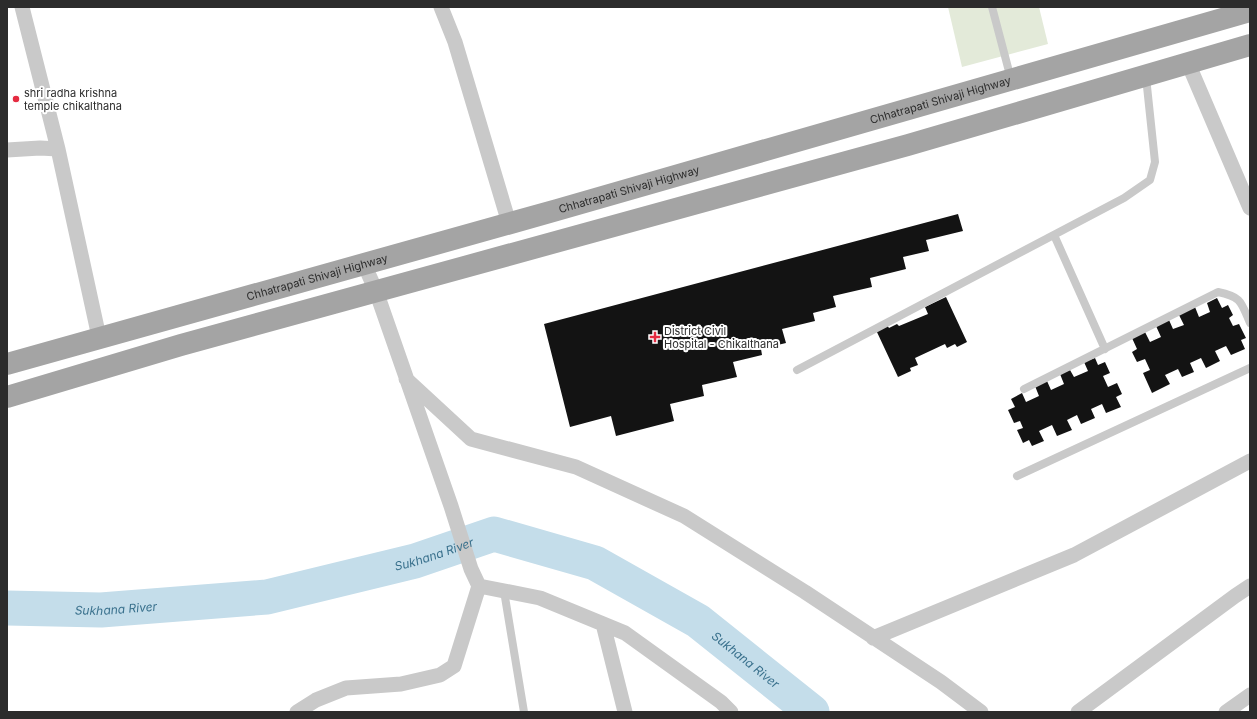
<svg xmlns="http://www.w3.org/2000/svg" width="1257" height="719" viewBox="0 0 1257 719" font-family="Inter,sans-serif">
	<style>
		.green { fill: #e3ead9 }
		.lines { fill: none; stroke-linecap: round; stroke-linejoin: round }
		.river { stroke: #c4ddea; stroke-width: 35 }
		.building { fill: #131313 }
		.service { stroke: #c9c9c9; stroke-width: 8 }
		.minor { stroke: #c9c9c9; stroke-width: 15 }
		.primary { stroke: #a4a4a4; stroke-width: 22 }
		.poi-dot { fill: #e52b41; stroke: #fff; stroke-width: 1.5 }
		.labels { text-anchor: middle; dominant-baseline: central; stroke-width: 4; stroke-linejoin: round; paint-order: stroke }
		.poi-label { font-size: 11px; fill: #2c2c2c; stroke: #fff; text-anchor: start }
		.street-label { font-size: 11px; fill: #2c2c2c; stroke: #fff }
		.water-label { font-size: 12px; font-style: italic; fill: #3a718d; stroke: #fff }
	</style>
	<rect width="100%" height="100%" fill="#fff"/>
	<path class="green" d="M948,7h91l9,37 -86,23z"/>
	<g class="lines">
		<path class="river" id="s1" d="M7,608l94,2 166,-13 148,-36 79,-27 101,29 103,58 114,91"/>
	</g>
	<path class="building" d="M958,214l5,17 -37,9 3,11 -26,6 3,12 -36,9 2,9 -39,9 3,11 -23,6 2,8 -33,8 4,14 -25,6 1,6 -29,7 4,15 -35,8 2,11 -34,8 4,17 -58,15 -5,-20 -41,11 -26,-103z
		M946,297l21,45 -10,5 -2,-3 -8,4 -2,-4 -30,14 3,7 -8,3 1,3 -13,6 -22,-47 11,-5 2,3 8,-4 2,2 29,-12 -3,-7z
		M1217,298l5,10 6,-3 5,10 -4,3 4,8 6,-2 7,14 -5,2 4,9 -14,6 -5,-9 -11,5 5,10 -14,7 -5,-10 -11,5 4,9 -12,5 -4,-8 -13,6 5,9 -18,9 -9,-20 7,-3 -5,-11 -8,3 -5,-10 5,-3 -5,-11 13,-6 5,10 11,-5 -5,-11 13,-6 4,9 11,-4 -5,-10 16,-8 4,10 11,-5 -3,-9z
		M1095,358l3,7 7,-3 5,11 -7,3 5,11 9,-4 5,11 -6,3 5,10 -15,6 -4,-9 -11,5 4,9 -14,6 -4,-9 -10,5 5,10 -15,6 -5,-11 -13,6 5,10 -12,5 -3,-6 -6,3 -6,-13 6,-2 -3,-7 -6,2 -6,-13 7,-3 -4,-8 11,-6 4,9 13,-6 -4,-10 12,-5 4,9 13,-6 -4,-10 10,-4 4,7 14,-6 -4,-9z"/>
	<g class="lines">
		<path class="service" d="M992,7l19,72
			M1054,235l51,114
			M797,370l327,-172 26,-18 5,-18 -9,-85
			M1024,389l194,-97c24,5 23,10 32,31
			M1017,476l233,-108
			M504,591l20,121"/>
		<path class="minor" d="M22,7l36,142 41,188
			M441,7l14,35 54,181
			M1188,63l62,145
			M7,150l33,-2 18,1
			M364,264l12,27 75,215 20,63 8,17 61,12 85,35 96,69 10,10
			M406,379l65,60 105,28 108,49 121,76 136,90 40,30
			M603,624l22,88
			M873,638l201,-83 176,-94
			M297,712l19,-12 30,-12 55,-4 39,-9 14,-9 25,-80
			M1078,712l157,-116 15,-10
			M1226,712l24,-17"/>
		<g class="primary">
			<path id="s2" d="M7,364l550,-154 693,-199"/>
			<path d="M7,397l174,-52 727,-200 342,-100"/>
		</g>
	</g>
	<g class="poi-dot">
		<circle cx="16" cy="99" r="4"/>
		<path d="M653 331h4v4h4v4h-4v4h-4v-4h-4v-4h4z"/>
	</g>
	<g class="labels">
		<g class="poi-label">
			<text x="24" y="93">shri radha krishna<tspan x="24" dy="13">temple chikalthana</tspan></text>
			<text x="664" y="331">District Civil<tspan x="664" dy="13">Hospital - Chikalthana</tspan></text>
		</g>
		<g class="street-label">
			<text stroke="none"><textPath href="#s2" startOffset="970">Chhatrapati Shivaji Highway</textPath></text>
			<text stroke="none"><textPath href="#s2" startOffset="646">Chhatrapati Shivaji Highway</textPath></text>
			<text stroke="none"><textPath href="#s2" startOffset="322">Chhatrapati Shivaji Highway</textPath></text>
		</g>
		<g class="water-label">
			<text stroke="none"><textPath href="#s1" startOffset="433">Sukhana River</textPath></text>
			<text stroke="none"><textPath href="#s1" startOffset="109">Sukhana River</textPath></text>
			<text stroke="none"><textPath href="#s1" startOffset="781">Sukhana River</textPath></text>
		</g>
	</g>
	<rect width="1257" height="719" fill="none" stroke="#2c2c2c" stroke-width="16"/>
</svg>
